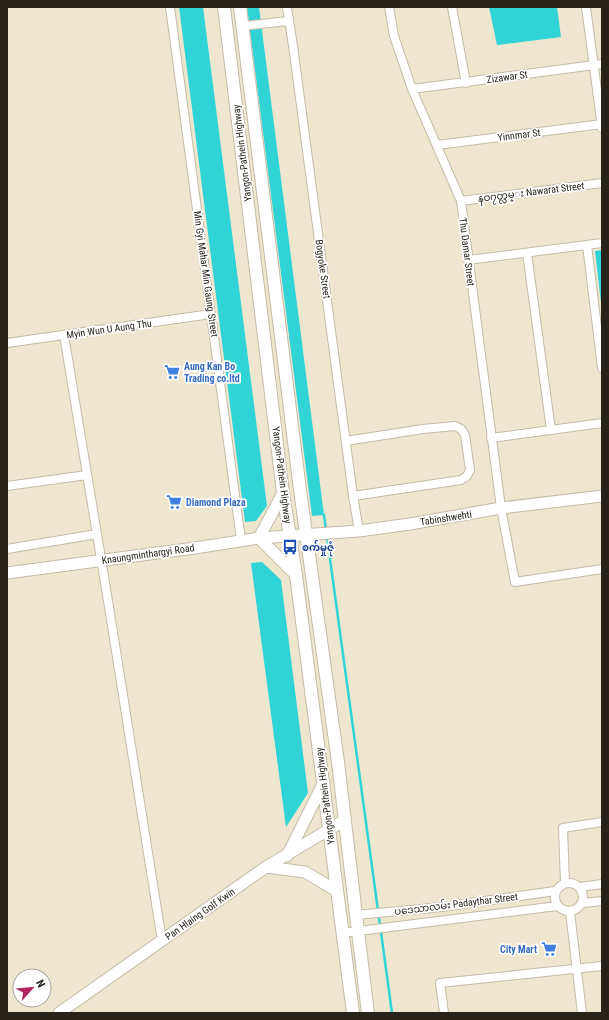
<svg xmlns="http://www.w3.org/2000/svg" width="609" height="1020" viewBox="0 0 609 1020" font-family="'Roboto Condensed','Noto Sans Myanmar',sans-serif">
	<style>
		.water { fill: #30d4d6 }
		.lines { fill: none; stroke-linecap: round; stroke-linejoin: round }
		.stream { stroke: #30d4d6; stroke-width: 2.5 }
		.street-casing { stroke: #c3bba6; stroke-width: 10 }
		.secondary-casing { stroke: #c3bba6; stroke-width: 13 }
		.primary-casing { stroke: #c3bba6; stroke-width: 14 }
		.street { stroke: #fff; stroke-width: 8 }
		.secondary { stroke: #fff; stroke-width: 11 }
		.primary { stroke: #fff; stroke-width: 12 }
		.labels { text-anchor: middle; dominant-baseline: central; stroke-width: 3.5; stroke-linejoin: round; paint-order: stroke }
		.street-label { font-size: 10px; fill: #27231b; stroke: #fff }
		.shop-label { font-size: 10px; font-weight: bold; fill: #366cbe; stroke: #fff; text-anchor: start }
		.transit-label { font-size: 10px; font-weight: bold; fill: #164399; stroke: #fff; text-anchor: start }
	</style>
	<rect width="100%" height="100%" fill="#efe6d0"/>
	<path class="water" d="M179,7h24l64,499 -11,15 -11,1z
		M247,7h12l65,508 -12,1z
		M489,7h68l4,30 -64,8z
		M602,250v61l-7,-60z
		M262,562l19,18 27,213 -22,34 -35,-264z"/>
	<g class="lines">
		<path class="stream" d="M324,515l2,15
			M327,537l65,476"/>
		<defs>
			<path id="street" d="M170,7l71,533
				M287,7l6,39 60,450 6,35
				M389,7l5,29 18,53 49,112 40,307 14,74 87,-13
				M452,7l14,76
				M586,7l16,121
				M243,26l45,-5
				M412,89l190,-25
				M437,145l165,-21
				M461,201l141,-18
				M587,245l15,123
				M527,253l24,177
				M468,260l134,-17
				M64,335l45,272 53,334
				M7,343l204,-29
				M491,438l111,-15
				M346,441l77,-12 32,-3 6,3 4,6 5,35 -3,6 -6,4 -108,16
				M7,486l80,-11
				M7,549l90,-15
				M555 897a14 14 0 1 1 28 0a14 14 0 1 1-28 0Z
				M565,883l-2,-55 39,-6
				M580,887l22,-3
				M583,903l19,-2
				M570,912l12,101
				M356,915l86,-8 113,-16
				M343,933l214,-27
				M444,1013l-4,-30 162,-17"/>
			<path id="secondary" d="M259,538l37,37
				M259,538l24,-45
				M7,573l188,-25 64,-10 100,-7 51,-7 91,-16 101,-12
				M287,856l37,-74
				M266,867l39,5 32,19
				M59,1013l207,-146 79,-47"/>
			<path id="primary" d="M224,7l59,486 13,82 57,438
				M240,7l60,483 38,272 18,153 12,98"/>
		</defs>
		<use href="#street" class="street-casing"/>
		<use href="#secondary" class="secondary-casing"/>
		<use href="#primary" class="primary-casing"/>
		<use href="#street" class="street"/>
		<use href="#secondary" class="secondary"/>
		<use href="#primary" class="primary"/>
	</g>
	<defs>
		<symbol id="supermarket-bare" viewBox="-9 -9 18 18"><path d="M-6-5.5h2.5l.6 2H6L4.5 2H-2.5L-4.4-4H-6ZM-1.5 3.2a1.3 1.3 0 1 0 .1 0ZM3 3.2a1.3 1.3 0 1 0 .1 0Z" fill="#3f7fe0" stroke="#fff" stroke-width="2.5" paint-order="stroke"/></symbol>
		<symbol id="bus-bare" viewBox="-9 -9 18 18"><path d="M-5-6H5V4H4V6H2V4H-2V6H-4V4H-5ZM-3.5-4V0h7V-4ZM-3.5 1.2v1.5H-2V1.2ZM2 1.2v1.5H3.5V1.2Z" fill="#1a4fb4" stroke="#fff" stroke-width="2.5" paint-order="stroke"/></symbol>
	</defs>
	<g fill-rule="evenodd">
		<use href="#supermarket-bare" x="161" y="361" width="22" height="22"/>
		<use href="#supermarket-bare" x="163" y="491" width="22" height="22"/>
		<use href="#bus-bare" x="279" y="536" width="22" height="22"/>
		<use href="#supermarket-bare" x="538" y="938" width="22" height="22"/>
	</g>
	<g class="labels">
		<g class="street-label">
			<text transform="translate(507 77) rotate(-8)">Zizawar St</text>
			<text transform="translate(519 135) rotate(-7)">Yinnmar St</text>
			<text transform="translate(242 153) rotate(-97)">Yangon-Pathein Highway</text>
			<text transform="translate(531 192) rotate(-7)">နဝ၇တ္လမ္း Nawarat Street</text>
			<text transform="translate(467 252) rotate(83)">Thu Damar Street</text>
			<text transform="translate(323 269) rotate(82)">Bogyoke Street</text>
			<text transform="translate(206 274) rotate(82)">Min Gyi Mahar Min Gaung Street</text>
			<text transform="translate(109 329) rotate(-8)">Myin Wun U Aung Thu</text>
			<text transform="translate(282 475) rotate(83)">Yangon-Pathein Highway</text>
			<text transform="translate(446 518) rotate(-9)">Tabinshwehti</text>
			<text transform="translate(148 554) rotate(-8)">Knaungminthargyi Road</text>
			<text transform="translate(325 796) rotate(-97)">Yangon-Pathein Highway</text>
			<text transform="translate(456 904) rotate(-7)">ပဒေသာလမ်း Padaythar Street</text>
			<text transform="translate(200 914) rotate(-35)">Pan Hlaing Golf Kwin</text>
		</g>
		<g class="shop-label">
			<text x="184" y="366">Aung Kan Bo<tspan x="184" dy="12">Trading co.ltd</tspan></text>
			<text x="186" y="502">Diamond Plaza</text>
			<text x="537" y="949" text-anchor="end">City Mart</text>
		</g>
		<g class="transit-label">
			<text x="302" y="547">စက်မှုဇုံ</text>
		</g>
	</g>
	<rect width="609" height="1020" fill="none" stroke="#27231b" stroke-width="16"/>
	<g transform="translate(32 988) rotate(63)"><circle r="19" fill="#ffffff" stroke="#a9a7a4"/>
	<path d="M0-3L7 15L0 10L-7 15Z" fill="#b12661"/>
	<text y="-6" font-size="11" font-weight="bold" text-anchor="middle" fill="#27231b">N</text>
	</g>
</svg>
